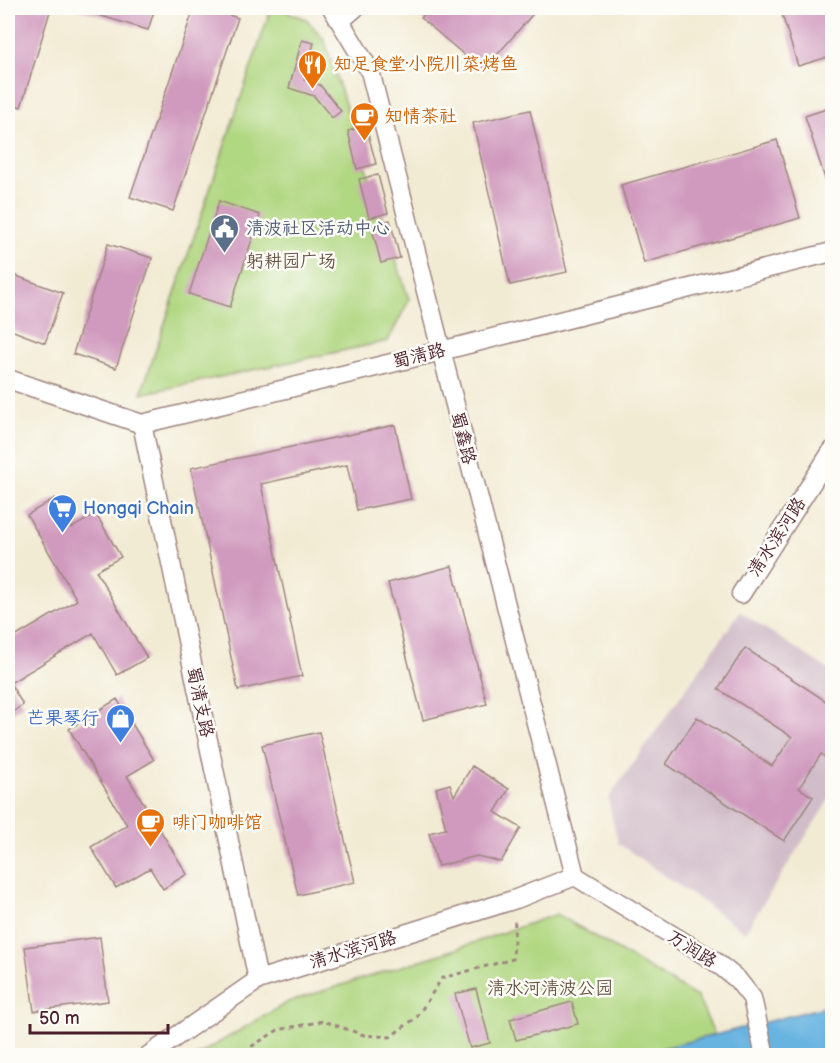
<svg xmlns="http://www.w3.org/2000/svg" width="840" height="1063" viewBox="0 0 840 1063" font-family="'Balsamiq Sans','LXGW WenKai TC',sans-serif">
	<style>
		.industrial { fill: #d1bdc9 }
		.green { fill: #b0d781; stroke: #7d7b56; stroke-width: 1.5 }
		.water { fill: #68b4e1; stroke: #596a86; stroke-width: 1.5 }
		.building { fill: #d09abe }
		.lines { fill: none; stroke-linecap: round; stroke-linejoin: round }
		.minor-casing { stroke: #9e8580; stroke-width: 21 }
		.path { stroke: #9e8580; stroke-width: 3; stroke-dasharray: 4.5 4.5; stroke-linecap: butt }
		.minor { stroke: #fff; stroke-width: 18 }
		.labels { text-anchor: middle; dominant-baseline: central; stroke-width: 5; stroke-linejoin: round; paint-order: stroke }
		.food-label { font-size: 18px; fill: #c56008; stroke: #fdfcf7; text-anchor: start }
		.service-label { font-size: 18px; fill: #4e5e75; stroke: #fdfcf7; text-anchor: start }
		.park-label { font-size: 18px; fill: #695645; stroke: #fdfcf7 }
		.street-label { font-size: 18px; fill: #4a1f2b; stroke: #fdfcf7 }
		.shop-label { font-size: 18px; fill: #366cbe; stroke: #fdfcf7; text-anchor: start }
	</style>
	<rect width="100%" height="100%" fill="#fdfcf7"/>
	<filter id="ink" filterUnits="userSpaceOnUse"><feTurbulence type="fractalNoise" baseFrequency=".0167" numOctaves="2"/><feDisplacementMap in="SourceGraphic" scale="12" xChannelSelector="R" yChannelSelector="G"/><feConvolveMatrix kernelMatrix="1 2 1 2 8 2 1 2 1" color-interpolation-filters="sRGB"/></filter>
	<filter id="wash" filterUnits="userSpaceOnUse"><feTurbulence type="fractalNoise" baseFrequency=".008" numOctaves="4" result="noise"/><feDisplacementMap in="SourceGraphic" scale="24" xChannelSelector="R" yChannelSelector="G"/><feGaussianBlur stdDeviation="1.35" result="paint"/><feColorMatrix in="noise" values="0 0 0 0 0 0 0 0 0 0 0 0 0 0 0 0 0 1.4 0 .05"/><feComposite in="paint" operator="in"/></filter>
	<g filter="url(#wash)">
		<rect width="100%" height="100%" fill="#f2ebd4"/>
		<path class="industrial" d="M740,612l92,60v123l-87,137 -127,-89 -10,-44z"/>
		<path class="green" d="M271,8h6l29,11 18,20 85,261 -21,41 -247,53z
			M557,914l140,83 18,38 -83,21h-436l92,-54 156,-49z"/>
		<path class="water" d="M832,1005v50l-200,1z"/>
		<g id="blocks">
			<path class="building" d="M8,8h43l-30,99 -13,-4z
				M75,8h80l-7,22z
				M194,8h14l30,10 -65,193 -43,-14z
				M430,8h108l-55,63 -62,-53z
				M780,8h52v48l-34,10z
				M302,40l12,3 -10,37 16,5 21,26 -9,7 -18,-22 -25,-8z
				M832,107v76l-5,2 -22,-69z
				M530,110l37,162 -57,13 -37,-162z
				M366,126l10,38 -19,5 -9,-38z
				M777,140l23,78 -156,45 -23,-78z
				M378,175l10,38 -19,5 -10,-39z
				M219,201l41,14 -30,92 -41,-13z
				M390,220l10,38 -19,5 -10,-38z
				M108,244l44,14 -36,110 -43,-14z
				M8,273l55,20 -18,50 -37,-14z
				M395,425l16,74 -54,11 -10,-45 -86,19 41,192 -64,14 -47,-222z
				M55,498l17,30 24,-14 25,43 -25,14 51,87 -30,17 -24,-42 -83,50 13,22 -15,10v-74l69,-41 -50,-85z
				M452,566l35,138 -64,16 -35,-137z
				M745,648l87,57v57l-11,-8 -22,34 14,9 -29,44 -118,-77 31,-47 75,49 20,-29 -74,-48z
				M117,699l37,61 -27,16 60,98 -24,15 -13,-21 -34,20 -25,-41 36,-22 -58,-96z
				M319,732l36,150 -57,13 -36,-150z
				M472,766l37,23 -14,23 26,16 -20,34 -24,-6 -39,10 -9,-33 17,-4 -10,-41 14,-4 4,12z
				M100,937l8,64 -74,10 -9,-64z
				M476,989l14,54 -20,5 -15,-54z
				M572,1002l6,22 -62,16 -6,-21z"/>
		</g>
	</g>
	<g filter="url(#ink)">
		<use href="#blocks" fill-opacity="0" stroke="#9e8580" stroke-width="1.5"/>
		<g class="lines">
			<defs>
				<path id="minor" d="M332,8l38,63 205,805
					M340,21l15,-13
					M8,379l134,45 299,-73 391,-99
					M142,424l116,556
					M741,594l91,-143
					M575,876l138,84 24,19 15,19 13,58
					M148,1056l110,-76 258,-81 59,-23"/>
			</defs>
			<use href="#minor" class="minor-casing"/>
			<path class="path" d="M236,1056l42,-26 45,-9 41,14 26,2 27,-20 25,-39 71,-19 2,-40"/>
			<use href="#minor" class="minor"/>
		</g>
	</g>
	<defs>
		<symbol id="restaurant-pin" viewBox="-11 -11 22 30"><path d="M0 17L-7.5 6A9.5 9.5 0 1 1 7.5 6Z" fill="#e8710a" stroke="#fdfcf7"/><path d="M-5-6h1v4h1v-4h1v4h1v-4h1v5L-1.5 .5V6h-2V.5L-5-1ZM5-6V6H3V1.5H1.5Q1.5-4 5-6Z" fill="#fff"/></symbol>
		<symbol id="cafe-pin" viewBox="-11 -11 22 30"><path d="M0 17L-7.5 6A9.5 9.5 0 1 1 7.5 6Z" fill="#e8710a" stroke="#fdfcf7"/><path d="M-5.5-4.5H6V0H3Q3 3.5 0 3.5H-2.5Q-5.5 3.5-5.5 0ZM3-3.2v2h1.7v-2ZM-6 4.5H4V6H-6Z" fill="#fff"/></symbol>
		<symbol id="civic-pin" viewBox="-11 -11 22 30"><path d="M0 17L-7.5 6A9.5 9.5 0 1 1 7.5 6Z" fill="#5c6f8a" stroke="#fdfcf7"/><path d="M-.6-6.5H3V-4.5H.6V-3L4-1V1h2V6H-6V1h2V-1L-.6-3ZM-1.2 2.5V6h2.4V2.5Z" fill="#fff"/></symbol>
		<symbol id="supermarket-pin" viewBox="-11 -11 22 30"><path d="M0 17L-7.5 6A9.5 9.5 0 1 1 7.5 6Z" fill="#3f7fe0" stroke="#fdfcf7"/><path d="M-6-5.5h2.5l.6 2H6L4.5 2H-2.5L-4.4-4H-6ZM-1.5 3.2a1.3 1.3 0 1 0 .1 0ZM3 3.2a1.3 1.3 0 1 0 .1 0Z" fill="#fff"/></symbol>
		<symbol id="shop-pin" viewBox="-11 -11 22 30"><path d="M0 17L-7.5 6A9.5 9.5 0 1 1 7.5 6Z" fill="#3f7fe0" stroke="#fdfcf7"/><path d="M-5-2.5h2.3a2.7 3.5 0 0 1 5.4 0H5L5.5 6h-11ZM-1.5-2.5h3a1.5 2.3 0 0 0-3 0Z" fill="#fff"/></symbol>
	</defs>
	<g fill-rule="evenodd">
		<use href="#restaurant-pin" x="296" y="48" width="33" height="45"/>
		<use href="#cafe-pin" x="348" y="100" width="33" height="45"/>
		<use href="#civic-pin" x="208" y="212" width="33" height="45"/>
		<use href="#supermarket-pin" x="46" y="492" width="33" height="45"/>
		<use href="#shop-pin" x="104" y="702" width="33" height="45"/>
		<use href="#cafe-pin" x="134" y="806" width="33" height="45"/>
	</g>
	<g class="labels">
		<g class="food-label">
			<text x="334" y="64">知足食堂·小院川菜·烤鱼</text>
			<text x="385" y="116">知情茶社</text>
			<text x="172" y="822">啡门咖啡馆</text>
		</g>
		<g class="service-label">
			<text x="246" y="228">清波社区活动中心</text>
		</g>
		<g class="park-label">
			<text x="291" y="261">躬耕园广场</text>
			<text x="550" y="988">清水河清波公园</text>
		</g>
		<g class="street-label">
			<text transform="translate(419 356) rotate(-14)">蜀清路</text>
			<text transform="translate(463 438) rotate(76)">蜀鑫路</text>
			<text transform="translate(777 537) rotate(-57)">清水滨河路</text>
			<text transform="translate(200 702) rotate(78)">蜀清支路</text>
			<text transform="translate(692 949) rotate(32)">万润路</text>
			<text transform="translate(353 950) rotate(-17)">清水滨河路</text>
		</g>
		<g class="shop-label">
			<text x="83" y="508">Hongqi Chain</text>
			<text x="99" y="718" text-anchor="end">芒果琴行</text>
		</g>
	</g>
	<rect width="840" height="1063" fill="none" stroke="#fdfcf7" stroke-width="30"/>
	<path d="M30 1024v9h138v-9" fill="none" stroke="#4a1f2b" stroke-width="3"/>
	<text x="39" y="1024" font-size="18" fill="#4a1f2b" stroke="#fdfcf7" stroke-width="4.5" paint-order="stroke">50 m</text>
</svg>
